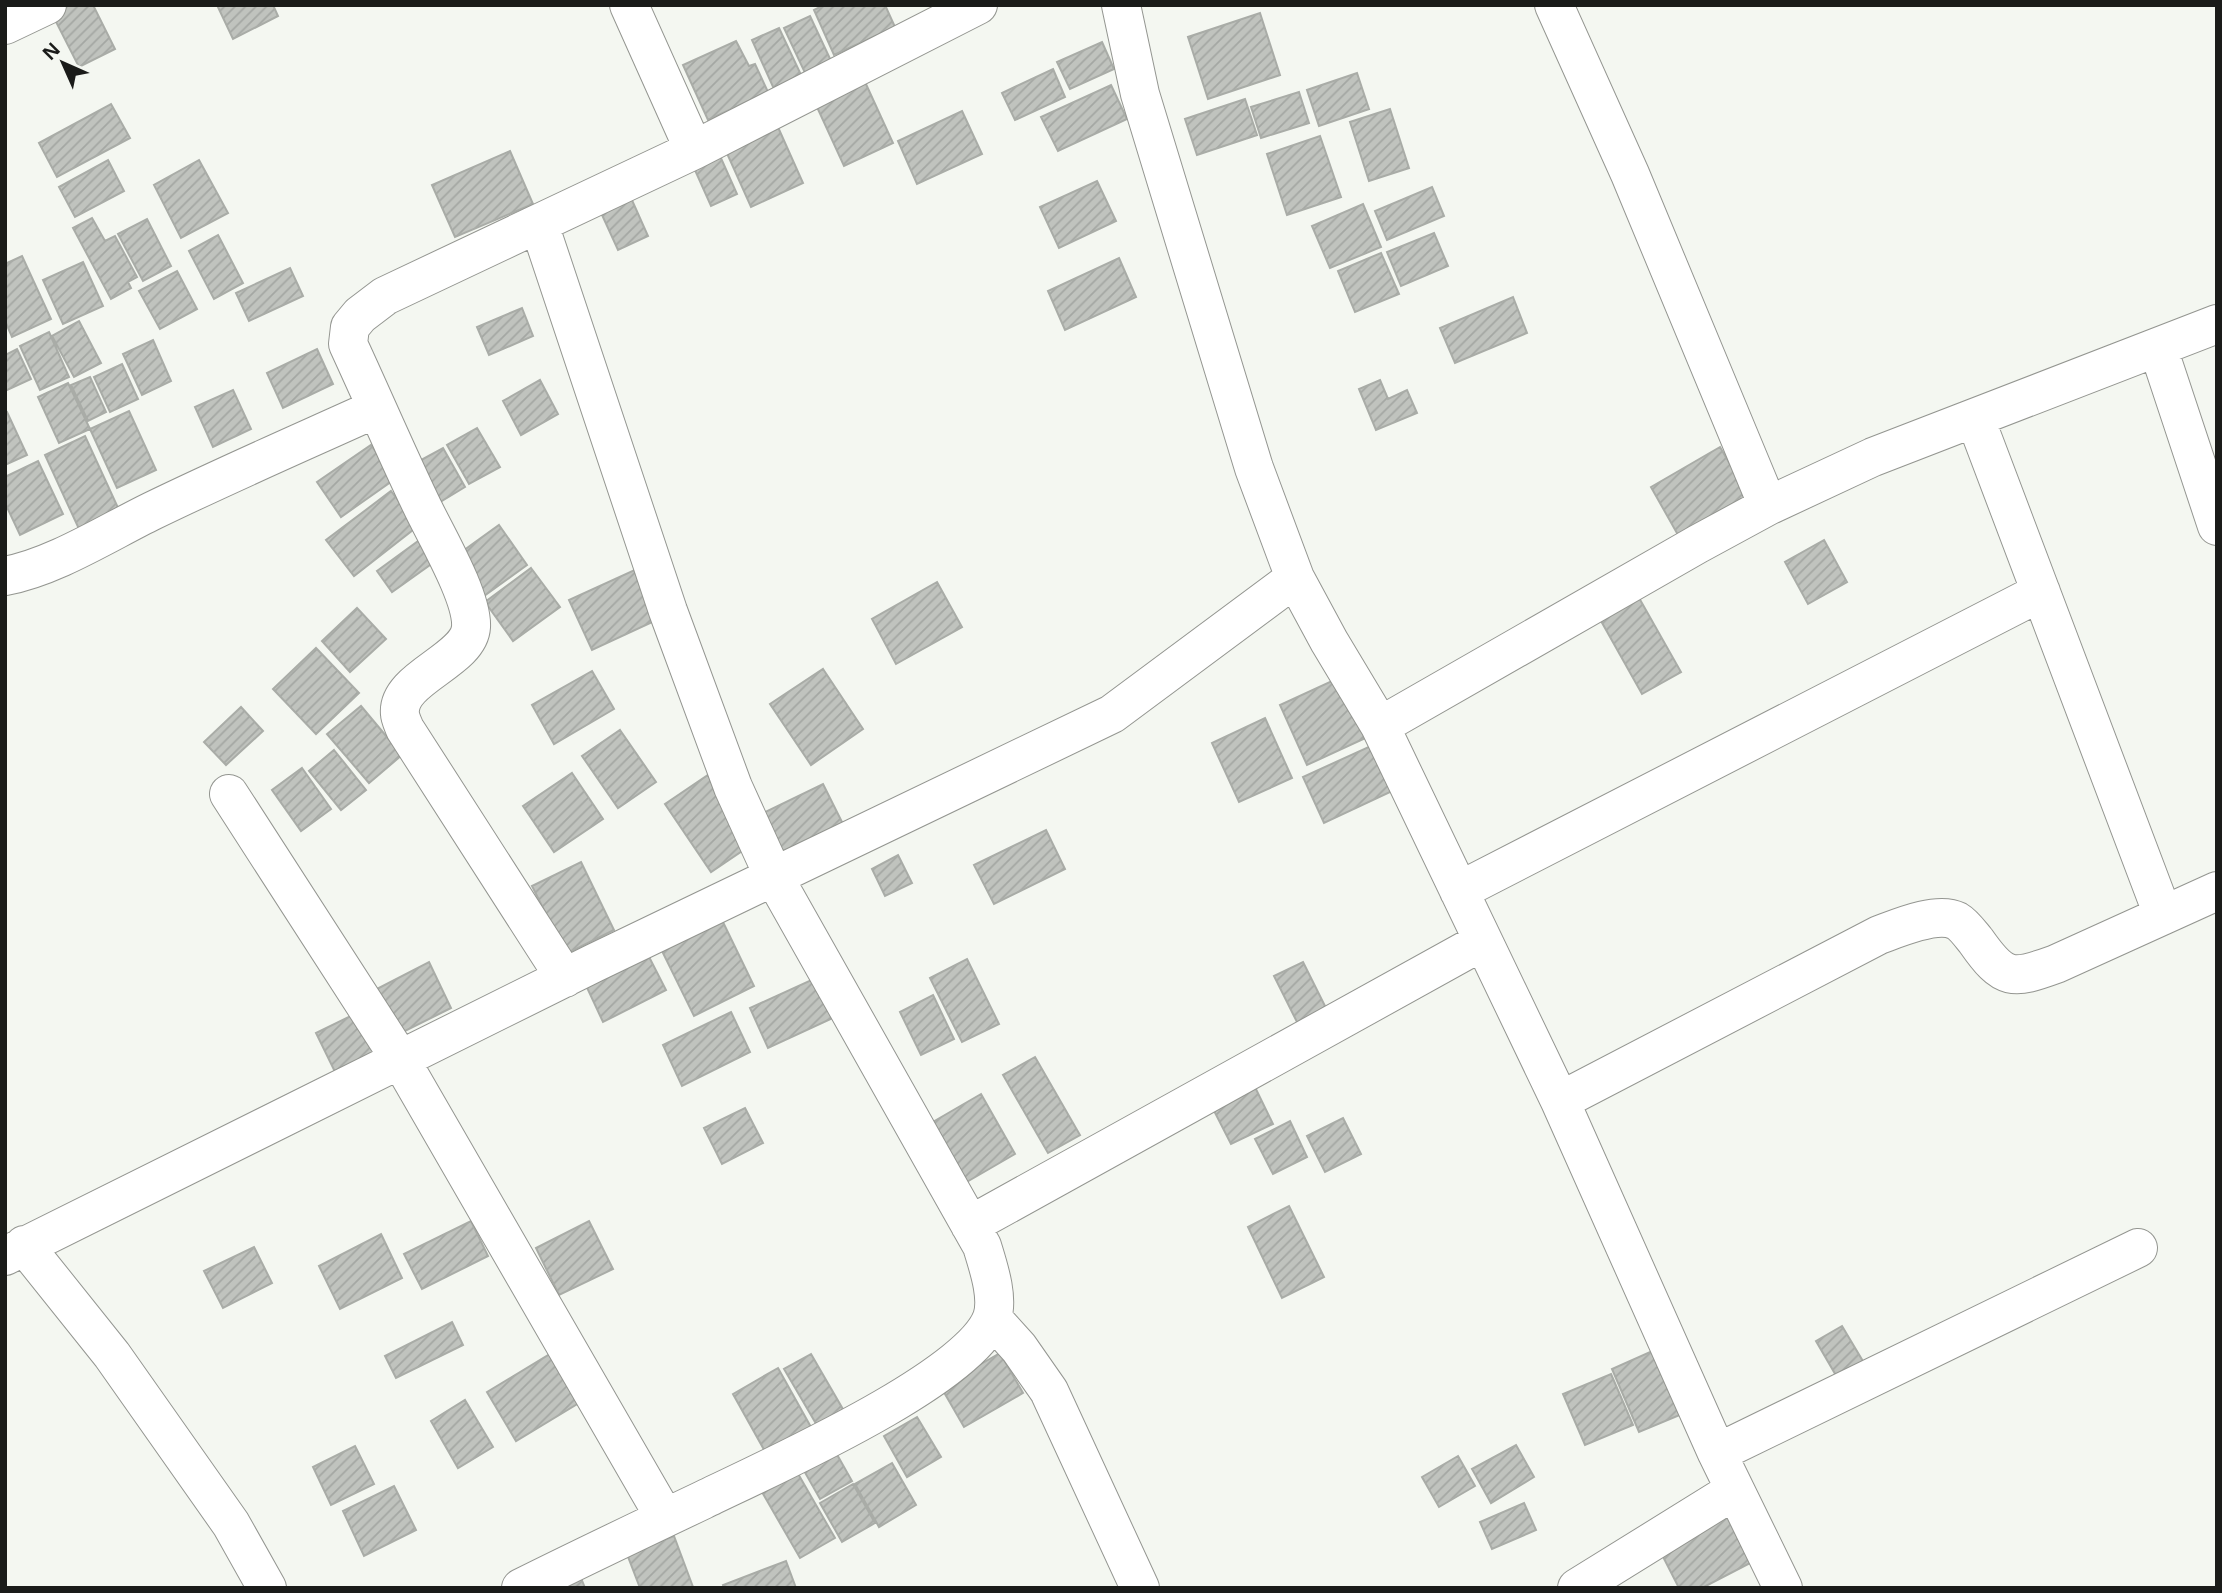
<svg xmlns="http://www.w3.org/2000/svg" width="2222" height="1593" viewBox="0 0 2222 1593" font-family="'Noto Sans',sans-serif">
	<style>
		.building { fill: url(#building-hatch); stroke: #a9aca7; stroke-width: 2 }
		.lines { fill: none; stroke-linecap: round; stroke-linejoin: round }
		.street-casing { stroke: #949691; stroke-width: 40 }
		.street { stroke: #fff; stroke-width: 38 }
	</style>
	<defs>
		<pattern id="building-hatch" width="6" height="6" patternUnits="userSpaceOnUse" patternTransform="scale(1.75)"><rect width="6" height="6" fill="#c0c3be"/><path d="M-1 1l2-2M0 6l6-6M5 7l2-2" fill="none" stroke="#a4a7a3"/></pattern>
	</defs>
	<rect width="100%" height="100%" fill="#f4f7f1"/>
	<path class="building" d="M64,5h29l22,44 -36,18 -28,-55z
		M217,5h56l5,11 -45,23z
		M824,5h61l10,22 -61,28 -20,-45z
		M1260,13l20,62 -72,24 -20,-62z
		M810,16l22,47 -26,12 -22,-47z
		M779,28l23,49 -28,12 -22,-49z
		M736,41l13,25 6,-2 13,28 -60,28 -25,-55z
		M1102,42l12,27 -44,20 -13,-27z
		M1053,69l12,28 -50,23 -13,-27z
		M860,71l33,72 -49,23 -33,-72z
		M1357,73l12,36 -50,17 -12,-36z
		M1111,85l16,34 -69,32 -17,-34z
		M1299,92l10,31 -48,15 -10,-31z
		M1245,99l12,36 -60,20 -12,-36z
		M111,104l19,34 -73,39 -18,-34z
		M1390,109l19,59 -40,13 -19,-59z
		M962,111l20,43 -65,30 -19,-43z
		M773,116l30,67 -52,24 -30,-67z
		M1320,136l21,61 -54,18 -20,-61z
		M716,147l21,47 -26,12 -21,-47z
		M510,151l23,53 -78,33 -23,-52z
		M108,160l16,31 -49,26 -16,-30z
		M199,160l29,53 -47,25 -27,-53z
		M1097,181l19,40 -57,27 -19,-41z
		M1432,187l12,29 -57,24 -12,-29z
		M627,189l21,47 -30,14 -21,-46z
		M1363,204l18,43 -51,21 -18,-42z
		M92,218l13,23 10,-5 22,41 -9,5 3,6 -20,11 -38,-71z
		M147,219l24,47 -28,15 -25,-47z
		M1434,233l14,33 -47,20 -14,-34z
		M218,235l25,48 -29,16 -25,-48z
		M1381,253l18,41 -44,18 -17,-41z
		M22,256l29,63 -39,18 -7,-16v-57z
		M1119,258l17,39 -71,33 -17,-39z
		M83,262l20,44 -40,18 -20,-44z
		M290,268l13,28 -54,25 -13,-28z
		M177,271l20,38 -37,20 -21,-38z
		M1513,297l14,36 -72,30 -15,-35z
		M522,308l11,28 -44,19 -12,-28z
		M79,321l22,42 -27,14 -22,-41z
		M49,332l20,45 -29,13 -20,-44z
		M153,340l18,41 -29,14 -19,-41z
		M17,349l14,30 -26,12v-36z
		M317,349l16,35 -50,24 -16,-35z
		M122,364l16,35 -28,13 -16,-35z
		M90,377l16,35 -18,9 -17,-36z
		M540,380l18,34 -37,21 -18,-34z
		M1380,380l8,19 19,-9 10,23 -41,17 -17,-41z
		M68,383l22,46 -31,14 -21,-46z
		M233,390l18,39 -38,18 -18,-40z
		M129,411l27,59 -39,18 -27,-59z
		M7,412l20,43 -22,10v-52z
		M477,428l23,39 -31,17 -22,-39z
		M85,436l34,74 -40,19 -34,-74z
		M371,445l24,34 -54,38 -24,-35z
		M1720,447l28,48 -70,40 -27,-48z
		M443,448l22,39 -30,18 -23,-40z
		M38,461l25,53 -43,21 -15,-32v-26z
		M391,491l27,35 -64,50 -28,-36z
		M499,525l28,40 -50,36 -28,-40z
		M421,539l16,21 -45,32 -15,-21z
		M1824,540l23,42 -39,22 -23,-42z
		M531,568l29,39 -47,34 -28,-39z
		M639,568l22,50 -69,32 -23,-50z
		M937,582l25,45 -66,37 -24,-45z
		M1634,589l47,83 -39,22 -46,-82z
		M357,608l29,31 -36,33 -28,-31z
		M316,648l43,45 -43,41 -43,-45z
		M823,669l40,60 -52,36 -41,-61z
		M592,671l22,38 -60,35 -22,-39z
		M1345,675l27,60 -65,30 -27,-60z
		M361,706l41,49 -33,28 -42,-49z
		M241,707l22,24 -37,34 -22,-23z
		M1265,718l27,60 -53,24 -27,-59z
		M620,730l36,52 -38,26 -36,-52z
		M1384,740l21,45 -81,38 -21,-46z
		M334,750l32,40 -25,20 -32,-39z
		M302,768l29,41 -30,22 -29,-41z
		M572,773l31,46 -49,33 -31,-46z
		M708,775l46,68 -43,29 -46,-68z
		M823,784l23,46 -66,33 -23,-47z
		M1046,830l19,39 -71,35 -20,-39z
		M898,855l14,28 -27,13 -13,-27z
		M581,862l33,68 -48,24 -34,-68z
		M721,918l33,68 -60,30 -33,-67z
		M645,949l21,41 -63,32 -20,-43z
		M967,959l32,65 -37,18 -32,-64z
		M429,962l22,46 -56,28 -22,-45z
		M1303,962l24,48 -29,14 -24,-48z
		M818,977l17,40 -67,31 -18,-40z
		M933,995l21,44 -33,16 -21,-43z
		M363,1010l20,43 -46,23 -21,-43z
		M731,1012l19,40 -68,34 -19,-41z
		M1035,1057l45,78 -32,18 -45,-78z
		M1252,1081l21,43 -42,20 -22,-43z
		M981,1094l34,60 -50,29 -34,-60z
		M745,1108l18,35 -41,21 -18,-36z
		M1343,1118l18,36 -36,18 -18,-36z
		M1290,1121l17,36 -34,17 -18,-35z
		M1289,1206l35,71 -42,21 -34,-71z
		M471,1221l17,35 -66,33 -18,-35z
		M589,1221l24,48 -54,26 -23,-47z
		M381,1234l21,44 -62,31 -21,-43z
		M254,1247l18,36 -49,25 -19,-37z
		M452,1322l11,23 -67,33 -11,-22z
		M1842,1326l25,42 -26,16 -25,-43z
		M1659,1348l28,64 -48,20 -27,-63z
		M555,1351l29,49 -68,41 -29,-49z
		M1000,1353l23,40 -59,34 -23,-40z
		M811,1354l33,57 -26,16 -34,-58z
		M778,1368l34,61 -45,26 -34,-61z
		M1611,1374l22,51 -48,20 -22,-51z
		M465,1400l28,47 -35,21 -27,-47z
		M917,1417l24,40 -34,20 -23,-41z
		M1516,1445l18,32 -43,26 -19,-34z
		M355,1446l19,38 -43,21 -18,-38z
		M835,1451l17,30 -32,18 -17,-30z
		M1458,1456l17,30 -36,21 -17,-30z
		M892,1463l24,42 -37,22 -24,-43z
		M793,1465l42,73 -35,20 -42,-73z
		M853,1484l22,39 -33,19 -22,-39z
		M394,1486l22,44 -52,26 -21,-45z
		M1524,1503l12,27 -44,19 -12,-27z
		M1729,1511l25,50 -52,27h-23l-21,-41z
		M674,1536l19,51 -53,1 -13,-34z
		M786,1561l10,27h-72l-1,-3z
		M581,1578l4,10h-28z"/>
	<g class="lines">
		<defs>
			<path id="street" d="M629,5l65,145
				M1121,5l19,89 114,374 41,110 34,63 51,85 180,375 157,352 66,135
				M1554,5l76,169 138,332
				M5,25l42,-20
				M2158,348l59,178
				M1975,418l188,497
				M5,576c49,-9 102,-43 147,-65 74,-36 150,-69 225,-103
				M1380,726l318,-182 70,-38 105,-49 344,-133
				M229,794l171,265 265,459
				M1459,891l582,-299
				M565,978l-160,-249c-2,-5 -5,-11 -5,-15 -4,-36 69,-53 71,-87 2,-30 -36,-93 -50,-123 -25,-52 -48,-106 -73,-160l2,-17 10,-12 25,-19 309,-146 284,-145
				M1560,1101l319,-166c19,-7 58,-24 78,-14 7,4 14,14 19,20 28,40 36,39 80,23l161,-73
				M970,1225l513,-284
				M24,1245l88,110 119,169 36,64
				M5,1256l589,-293 518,-249 183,-136
				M992,1318l27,30 30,43 91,197
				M1717,1453l421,-205
				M521,1588c60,-30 121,-59 182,-88 61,-30 267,-121 289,-182 7,-21 -4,-52 -10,-72l-208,-369 -41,-90 -65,-176 -129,-387
				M1577,1588l158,-98"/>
		</defs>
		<use href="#street" class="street-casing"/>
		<use href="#street" class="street"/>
	</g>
	<rect width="2222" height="1593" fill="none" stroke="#1a1b19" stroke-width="14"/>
	<g transform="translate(63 63) rotate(315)" stroke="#f4f7f1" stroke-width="5" paint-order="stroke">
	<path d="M0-5L12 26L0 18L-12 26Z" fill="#1a1b19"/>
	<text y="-10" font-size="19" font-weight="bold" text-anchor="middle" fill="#1a1b19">N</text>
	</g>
</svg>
